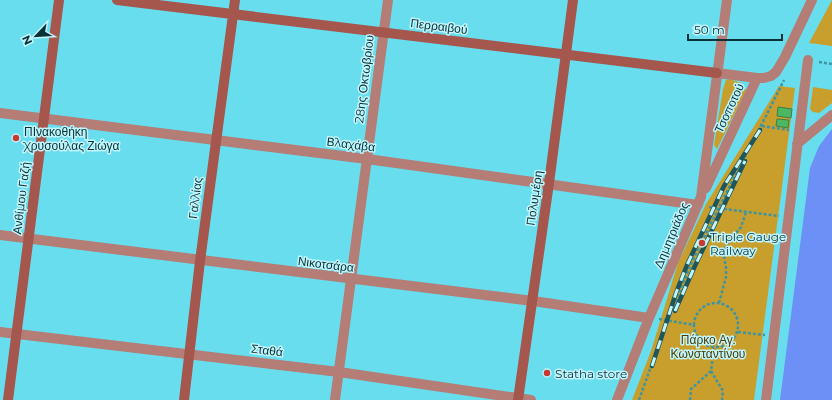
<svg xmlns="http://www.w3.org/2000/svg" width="832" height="400" viewBox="0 0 832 400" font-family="Montserrat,sans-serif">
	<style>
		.green { fill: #c89f2c }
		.water { fill: #6d90f6 }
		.building { fill: #4cb762; stroke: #3d7f49 }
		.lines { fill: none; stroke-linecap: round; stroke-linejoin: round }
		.path { stroke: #4094a0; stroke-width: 2.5; stroke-dasharray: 3 2; stroke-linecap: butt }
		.street { stroke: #b47d76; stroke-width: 10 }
		.secondary { stroke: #a5564d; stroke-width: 10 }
		.rail-casing { stroke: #1d565d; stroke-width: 4.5 }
		.rail { stroke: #c1f5fd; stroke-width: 3; stroke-dasharray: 9; stroke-linecap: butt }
		.poi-dot { fill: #c83a31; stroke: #c1f5fd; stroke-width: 1.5 }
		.labels { text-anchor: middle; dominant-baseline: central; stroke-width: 3; stroke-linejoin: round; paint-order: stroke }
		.street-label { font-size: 12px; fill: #093136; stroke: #c1f5fd }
		.poi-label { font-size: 12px; fill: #093136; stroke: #c1f5fd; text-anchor: start }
		.park-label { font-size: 12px; fill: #4d3a00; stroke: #c1f5fd }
	</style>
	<rect width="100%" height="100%" fill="#68ddee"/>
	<path class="green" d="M832,0v46l-23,-3z
		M729,79l12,4 5,8 -29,58 -3,-4 9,-56 3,-9z
		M779,86l16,2 -41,312h-122l19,-49 27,-88 28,-59z
		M813,87l19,3v13l-13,10 -6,-1 -3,-3z"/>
	<path class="water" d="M832,129v271h-52l30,-232 9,-22z"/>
	<path class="building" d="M778,107l14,2 -1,9 -14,-2z
		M777,119l12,1 -1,8 -12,-2z"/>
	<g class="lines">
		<path class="path" d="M819,62l13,2
			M762,126l27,4
			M709,207l70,9
			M694 325a22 22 0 1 1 44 0a22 22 0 1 1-44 0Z
			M719,303l7,-26v-9l-2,-12 2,-11 15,-18 5,-15
			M659,319l35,6
			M738,332l27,3
			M711,371l12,20 -1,9
			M639,400c16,-45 32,-90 51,-133 29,-63 63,-124 94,-187
			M690,400l1,-11 20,-18 3,-23"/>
		<path class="street" d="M717,73l40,5h7l7,-2 5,-4 9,-15 27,-57
			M0,113l367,46 331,46
			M797,144l35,-29
			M706,188l51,-110
			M0,235l533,66 116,17
			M0,332l339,40 192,28
			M335,400l53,-400
			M617,400l32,-82 52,-121 26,-197
			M766,400l42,-340"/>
		<path class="secondary" d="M117,0l600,73
			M8,400l51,-400
			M184,400l16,-139 35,-261
			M518,400l31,-217 24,-183"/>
		<defs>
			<path id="rail" d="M675,311l19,-43 51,-107
				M652,366l24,-73 11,-28 37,-79 36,-56"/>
		</defs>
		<use href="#rail" class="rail-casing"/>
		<use href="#rail" class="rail"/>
	</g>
	<g class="poi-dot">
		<circle cx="16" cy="138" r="4"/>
		<circle cx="702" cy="243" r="4"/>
		<circle cx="547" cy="373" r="4"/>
	</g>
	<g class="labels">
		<g class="street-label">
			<text transform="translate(439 26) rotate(7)">Περραιβού</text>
			<text transform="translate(364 79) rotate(-83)">28ης Οκτωβρίου</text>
			<text transform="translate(729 108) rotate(-65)">Τσοποτού</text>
			<text transform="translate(351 144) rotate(7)">Βλαχάβα</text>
			<text transform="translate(21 198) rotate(-83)">Ανθίμου Γαζή</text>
			<text transform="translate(195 198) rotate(-83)">Γαλλίας</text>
			<text transform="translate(534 198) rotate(-82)">Πολυμέρη</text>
			<text transform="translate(671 235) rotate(-67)">Δημητριάδος</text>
			<text transform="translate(326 264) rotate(7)">Νικοτσάρα</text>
			<text transform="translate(267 350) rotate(7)">Σταθά</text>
		</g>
		<g class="poi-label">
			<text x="24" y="131">ΠΙνακοθήκη<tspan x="24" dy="14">Χρυσούλας Ζιώγα</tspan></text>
			<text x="710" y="236">Triple Gauge<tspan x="710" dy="14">Railway</tspan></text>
			<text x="555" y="373">Statha store</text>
		</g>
		<g class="park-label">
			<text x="708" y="339">Πάρκο Αγ.<tspan x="708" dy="14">Κωνσταντίνου</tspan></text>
		</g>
	</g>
	<g transform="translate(36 36) rotate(245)" stroke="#c1f5fd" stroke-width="3" paint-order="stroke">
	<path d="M0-3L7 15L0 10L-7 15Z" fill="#093136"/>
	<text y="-6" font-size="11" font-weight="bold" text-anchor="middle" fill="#093136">N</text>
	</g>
	<path d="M688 34v6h94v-6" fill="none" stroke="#093136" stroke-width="2"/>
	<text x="694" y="34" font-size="12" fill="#093136" stroke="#c1f5fd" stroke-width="3" paint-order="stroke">50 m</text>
</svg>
